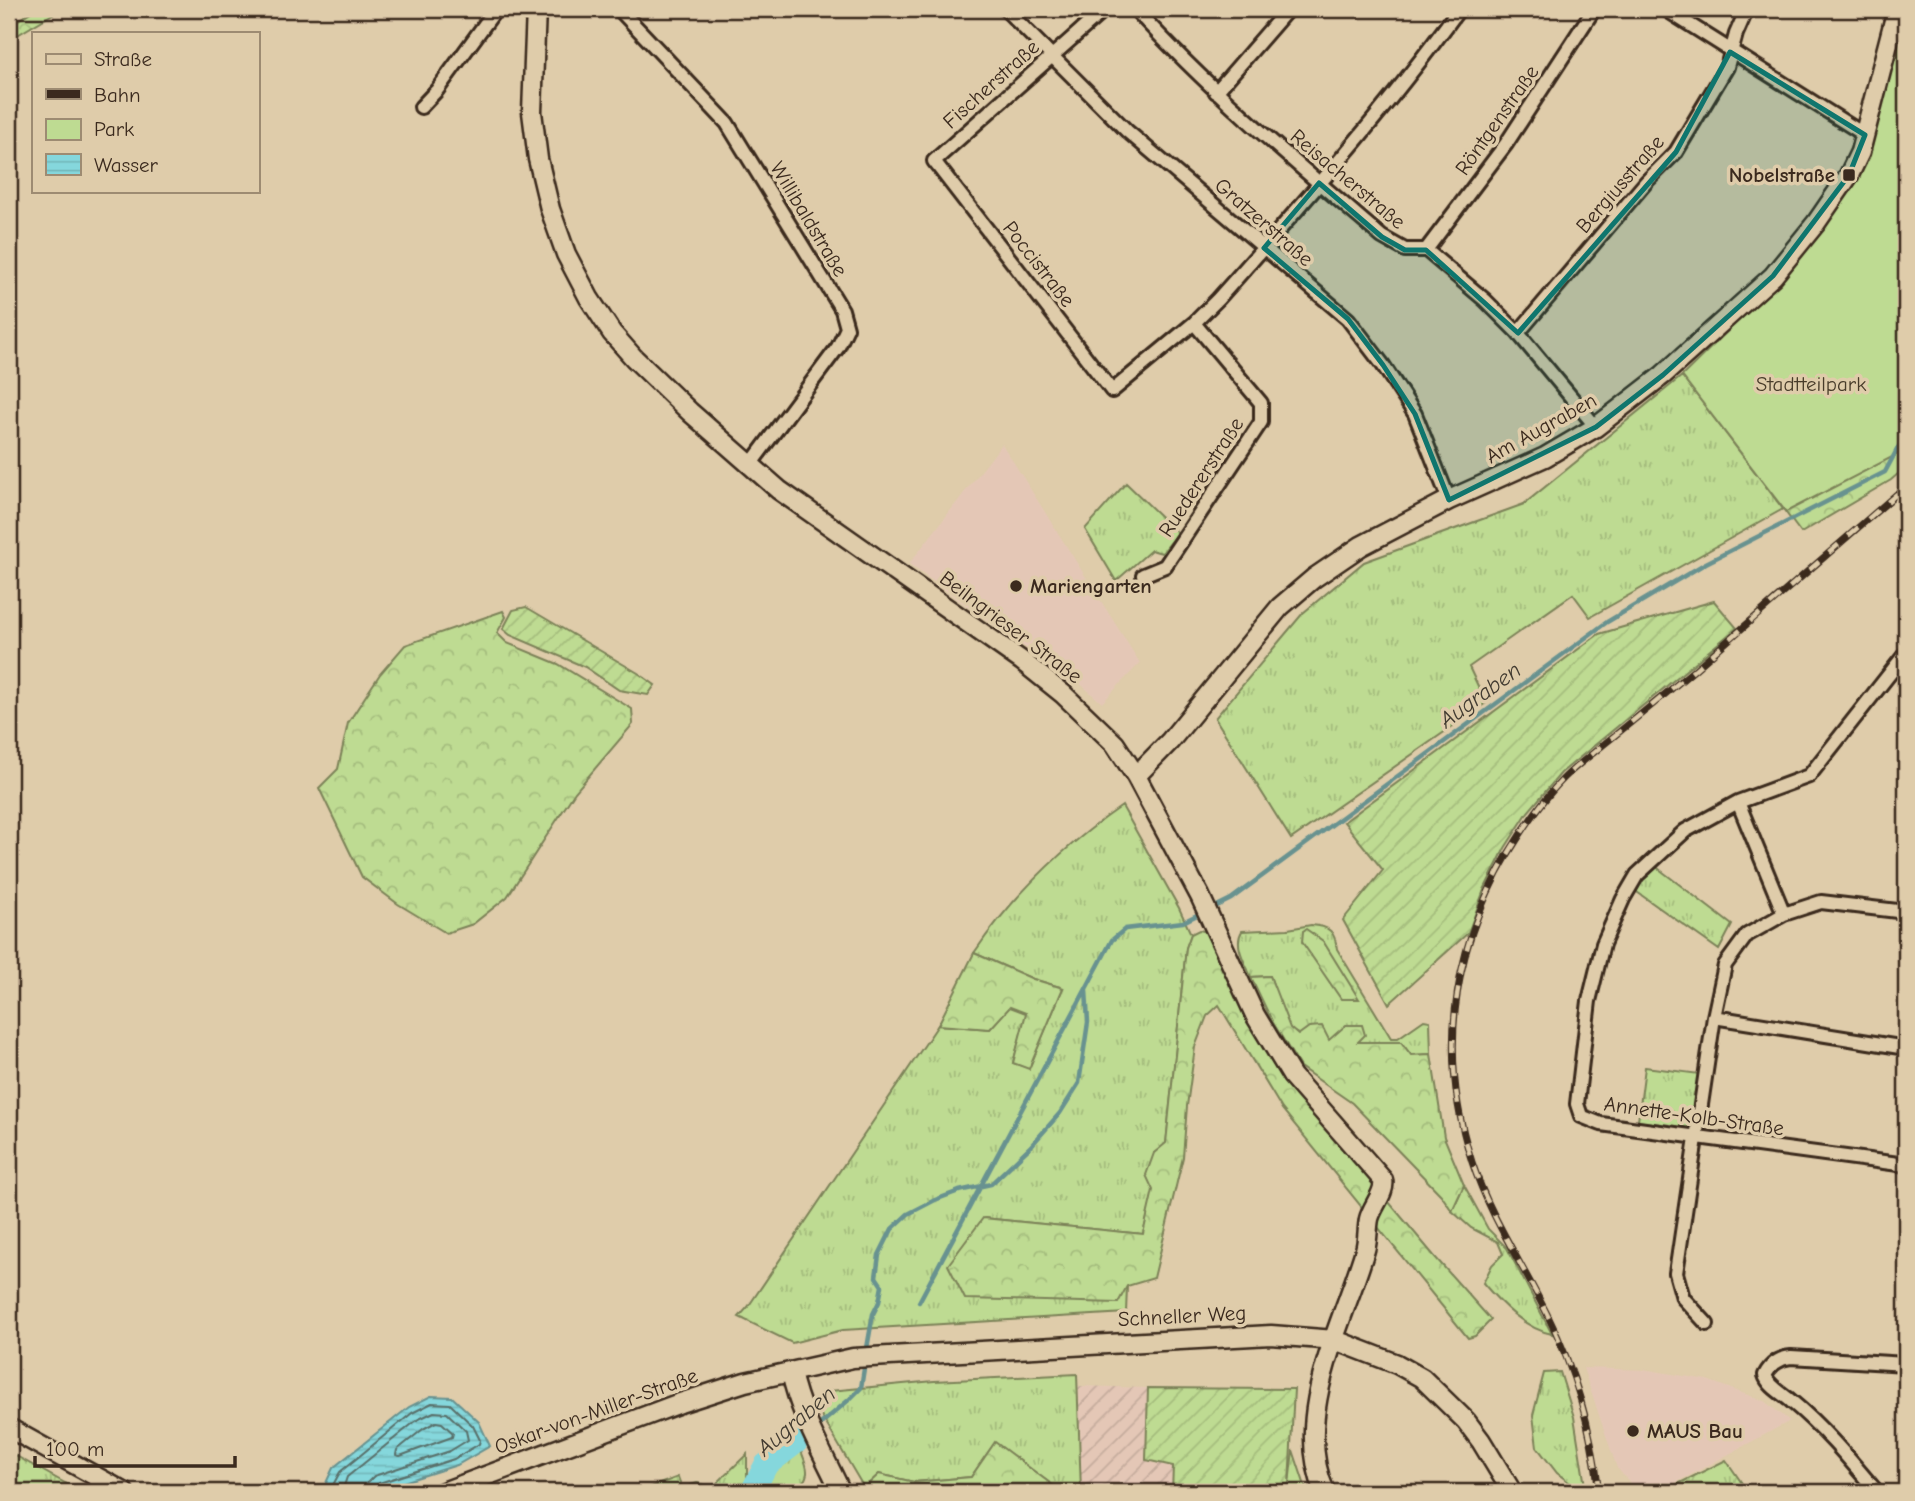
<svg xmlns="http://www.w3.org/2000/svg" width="1915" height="1501" viewBox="0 0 1915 1501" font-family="'Comic Neue',sans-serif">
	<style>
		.built { fill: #e4c7b6 }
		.industrial { fill: url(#industrial-furrows) }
		.grass { fill: url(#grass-tufts); stroke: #7c8258; stroke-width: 2 }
		.forest { fill: url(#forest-crowns); stroke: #7c8258; stroke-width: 2 }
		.park { fill: #bedb92; stroke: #7c8258; stroke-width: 2 }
		.garden { fill: url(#garden-furrows); stroke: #7c8258; stroke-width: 2 }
		.water { fill: url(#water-rules); stroke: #679290; stroke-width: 2 }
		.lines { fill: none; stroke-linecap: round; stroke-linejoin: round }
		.shore { stroke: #596f6a; stroke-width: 2 }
		.stream { stroke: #679290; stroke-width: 4.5 }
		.river { stroke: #85d7dc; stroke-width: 24 }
		.street-casing { stroke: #3b2a1e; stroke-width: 18 }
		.secondary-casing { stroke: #3b2a1e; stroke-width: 23 }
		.street { stroke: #dfccaa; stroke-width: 12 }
		.secondary { stroke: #dfccaa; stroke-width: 18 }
		.rail-casing { stroke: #3b2a1e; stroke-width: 7 }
		.rail { stroke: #dfccaa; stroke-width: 4.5; stroke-dasharray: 13; stroke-linecap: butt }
		.marked { fill: #0f766e; fill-opacity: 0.2; stroke: #0f766e; stroke-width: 5; stroke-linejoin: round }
		.poi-dot { fill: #3b2a1e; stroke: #dfccaa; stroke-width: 2.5 }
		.labels { text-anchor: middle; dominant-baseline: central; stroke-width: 7; stroke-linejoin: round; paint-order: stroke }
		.street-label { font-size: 21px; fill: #3b2a1e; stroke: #dfccaa }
		.poi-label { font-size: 21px; font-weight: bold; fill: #3b2a1e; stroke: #dfccaa; text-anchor: start }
		.park-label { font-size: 21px; fill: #483c2a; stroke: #dfccaa }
		.water-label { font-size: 23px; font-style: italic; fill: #423b31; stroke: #dfccaa }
	</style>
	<defs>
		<pattern id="industrial-furrows" width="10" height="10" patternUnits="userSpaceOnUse" patternTransform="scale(1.75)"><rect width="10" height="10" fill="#e4c7b6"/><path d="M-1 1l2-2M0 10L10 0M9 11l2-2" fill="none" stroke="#c4ab9c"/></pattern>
		<pattern id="grass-tufts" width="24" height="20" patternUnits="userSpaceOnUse" patternTransform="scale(1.75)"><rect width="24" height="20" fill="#bedb92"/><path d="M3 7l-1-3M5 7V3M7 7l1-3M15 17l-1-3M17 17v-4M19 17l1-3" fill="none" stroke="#a4bc7d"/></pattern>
		<pattern id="forest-crowns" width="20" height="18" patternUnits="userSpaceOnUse" patternTransform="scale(1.75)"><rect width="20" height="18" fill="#bedb92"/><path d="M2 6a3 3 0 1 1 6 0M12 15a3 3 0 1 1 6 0" fill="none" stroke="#a4bc7d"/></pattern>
		<pattern id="garden-furrows" width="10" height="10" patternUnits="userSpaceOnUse" patternTransform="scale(1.75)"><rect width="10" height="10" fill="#bedb92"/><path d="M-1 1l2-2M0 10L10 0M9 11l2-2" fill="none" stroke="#a4bc7d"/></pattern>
		<pattern id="water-rules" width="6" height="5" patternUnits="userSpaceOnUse" patternTransform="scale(1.75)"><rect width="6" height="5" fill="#85d7dc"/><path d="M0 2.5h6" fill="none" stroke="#74b9bc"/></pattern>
	</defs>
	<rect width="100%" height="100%" fill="#dfccaa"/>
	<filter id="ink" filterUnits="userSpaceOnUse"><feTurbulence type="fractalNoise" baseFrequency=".0143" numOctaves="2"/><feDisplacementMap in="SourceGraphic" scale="14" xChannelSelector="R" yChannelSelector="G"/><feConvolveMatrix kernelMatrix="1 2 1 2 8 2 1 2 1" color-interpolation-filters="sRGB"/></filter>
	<g filter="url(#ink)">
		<path class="built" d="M1002,444l138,219 -38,40 -27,-24 -38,-23 -128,-92z
			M1583,1368l66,2 58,10 57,21 26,20 -131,71h-21l-21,-24z"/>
		<path class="industrial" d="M1078,1386l70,2 -2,72 28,6 -2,26h-91z"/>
		<path class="grass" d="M1682,376l101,133 -193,108 -17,-23 -104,73 17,36 -195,136 -76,-121 88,-105 61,-51 160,-58z
			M1126,483l52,50 -16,20 -11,-3 -35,31 -31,-52z
			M1122,806l57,102 12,26 -5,14 -20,196 -12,9v37l-11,44 -159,-16 143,68 -1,27 -283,17 -51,13 -53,-26 9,-10 190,-282 52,4 20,-23 17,7 -14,50 16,5 34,-80 -30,-9 -59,-26c40,-59 90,-107 148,-147z
			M1646,859l86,66 -13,25 -92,-65z
			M1311,925c19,1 24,7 26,24l54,89h7l26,-18 6,1 1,33 -20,1 -10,-13c-23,0 -99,5 -112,-15 -9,-14 -13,-35 -19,-51l-19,1c-5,-13 -18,-32 -9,-46l46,-2z
			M1645,1067l55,7 -9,56 -53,-9z
			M1464,1185l24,44 19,19 45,86c-28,-6 -51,-30 -69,-51l9,-18 11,-11 -5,-12 -27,-14 -19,-17z
			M1560,1372l14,45 12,75h-8l-8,-9 -13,-10 -20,-26 -4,-32 11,-42z
			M1077,1374l4,118h-19l-67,-49 -24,34 -57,5 -35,-8 -15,14 -43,-73 -1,-9 10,-15 104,-10z
			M799,1445c2,8 9,20 8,28 -4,22 -35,19 -50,19l13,-26z
			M1293,1450l14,42h-57l39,-8z
			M9,1452l72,40h-72z
			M747,1454v38h-109l40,-15 4,11 15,-5 16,4z
			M1726,1460l22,32h-86z"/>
		<path class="forest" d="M35,9h26l-52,31v-14z
			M1906,383v84l-15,13 -90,53 -29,-39z
			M503,611l3,6 -9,16 10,10 51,21 74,45 1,15 -58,68 -68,105 -34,27 -27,9 -48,-29 -36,-27 -43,-89 19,-19 10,-46 32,-49 25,-29z
			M1306,929l17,12 36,58h-18l-39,-57 1,-11z
			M1199,930l9,2 70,138 157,187 56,63 -16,16 -7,2 -186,-229 -63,-104 -12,11 -12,31 -8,59 -4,51 -29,121 -27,8 -9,17 -153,-4 -17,-34 35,-47 160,16 10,-44 -7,-15 8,-22 12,-10 20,-195 5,-14z
			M974,953l59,26 30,9 -34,81 -16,-6 13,-50 -16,-6 -20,22 -52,-4z
			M1270,976l20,52 8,7 11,-8 13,-1 7,14 17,-15h16l3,10 -7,7h43l10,13 20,-1 13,83 20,48 -12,26 -11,-16 -89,-92 -52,-36 -28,-46 -21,-44z
			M995,1442l67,50h-196l-2,-4 15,-14 35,8 57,-5z"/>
		<path class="park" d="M1906,12v435l-6,6 -114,59 -104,-136 110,-108 75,-108z"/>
		<path class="garden" d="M1714,601l23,27 -176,145 -33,39 -23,36 -21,42 -16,43 -79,71 -46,-84 40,-50 -39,-48 255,-188z
			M526,607l112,66 17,12 -7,10 -29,-5 -34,-23 -75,-32 -7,-6 10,-19z
			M1148,1388l146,1 -5,95 -39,8h-78l1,-26 -27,-6z"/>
		<path class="water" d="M431,1396l21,1 27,25 11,24 -33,19 -85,27h-45l-2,-7 8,-17 76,-61z"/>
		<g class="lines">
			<path class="shore" d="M436,1422l6,1 11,10 -1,4 -52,19 -4,-1 1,-5 26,-21z
				M333,1492v-7l7,-13 72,-59 20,-10 18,1 23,22 7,14 -1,4 -25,15 -75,24 -4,4v5
				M342,1492l5,-15 70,-57 17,-8 13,1 19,18 2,9 -18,11 -76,25 -7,7 -1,9"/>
			<path class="stream" d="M1211,909l20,-10 376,-277 99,-59 179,-91 21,-39
				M919,1302l193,-362 13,-11 58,-7 20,-10
				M866,1354l7,-40 6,-12 3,-16 -6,-9 3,-22 13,-26 16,-15 27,-14 24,-9 32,-7 39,-37 30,-34 19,-30 9,-61 -2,-32
				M816,1428l35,-30 10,-10 4,-26
				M752,1492l14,-27 43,-32"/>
			<path class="river" d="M752,1492l14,-27 30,-23"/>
			<defs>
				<path id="street" d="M619,9l108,114 115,187 5,18 -9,19 -88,118
					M1005,9l122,122 221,188 35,46 32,49 34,86
					M1105,9l-171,152 178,230 82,-68 24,-24c84,-94 167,-188 241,-290
					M1135,9c76,83 162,155 247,228l23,13h21l59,50 33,33 78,94
					M1665,9l200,126
					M1216,92l72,-83
					M421,107l16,-17 59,-81
					M1426,250l80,-106 88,-135
					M1518,333l129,-152 29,-29 51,-85 9,-33 11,-25
					M1143,575l22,-9 96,-144v-19l-67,-80
					M1906,653l-97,123 -71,26 -53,29 -48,44 -14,24 -20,45 -14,57 -12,103 4,12 20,8 305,41
					M1738,802l46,112
					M1714,1017l192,31
					M1707,1324l-24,-26 -7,-25 38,-256 11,-52 22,-30 37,-21 37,-12 85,10
					M1877,1492c-26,-31 -54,-65 -86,-91 -8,-7 -23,-15 -26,-26 6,-11 14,-17 26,-18l115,7"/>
				<path id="secondary" d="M536,9l-4,103 6,47 12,50 16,45 23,44 23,35 22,25 56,54 89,78 243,171 41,33 52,50 21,32 64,120 55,119 20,33 17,28 91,104c3,12 -11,26 -14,39 -2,10 -1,21 -4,31 -22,74 -74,166 -40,242
					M1136,776l34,-35 110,-134 34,-29 47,-32 88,-46 96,-43 51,-30 67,-52 110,-99 43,-53 33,-48 11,-23 37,-143
					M791,1372c9,43 32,81 50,120
					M9,1428l115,64
					M443,1492l237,-89 65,-21 108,-24 418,-23 64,5 62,24 25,14 44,43 15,20 31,51"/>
			</defs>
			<use href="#street" class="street-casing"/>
			<use href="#secondary" class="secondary-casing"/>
			<use href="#street" class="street"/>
			<use href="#secondary" class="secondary"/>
			<defs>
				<path id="rail" d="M1599,1492c-7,-60 -24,-122 -51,-176 -25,-51 -58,-99 -76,-154 -37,-115 -18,-227 48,-327 13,-20 28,-41 45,-58 12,-12 25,-21 38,-32 30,-24 60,-49 90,-74 71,-61 142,-124 213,-185"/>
			</defs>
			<use href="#rail" class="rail-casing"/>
			<use href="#rail" class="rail"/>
		</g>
	</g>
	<path class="marked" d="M1730,52l135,83 -16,40 -76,101 -110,99 -67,52 -147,73 -34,-86 -32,-49 -35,-46 -84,-71 55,-65 63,54 23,13h21l92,83 158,-181z"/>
	<g class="poi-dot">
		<rect x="1842" y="168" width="14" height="14" rx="3.5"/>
		<circle cx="1016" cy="586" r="7"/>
		<circle cx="1633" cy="1431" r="7"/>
	</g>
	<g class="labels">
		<g class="street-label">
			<text transform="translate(991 84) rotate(-42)">Fischerstraße</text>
			<text transform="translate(1497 120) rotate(-55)">Röntgenstraße</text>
			<text transform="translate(1348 179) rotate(40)">Reisacherstraße</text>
			<text transform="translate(1620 184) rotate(-49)">Bergiusstraße</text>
			<text transform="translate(809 219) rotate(59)">Willibaldstraße</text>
			<text transform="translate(1264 222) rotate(41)">Gratzerstraße</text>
			<text transform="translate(1039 264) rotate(52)">Poccistraße</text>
			<text transform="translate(1541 428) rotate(-29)">Am Augraben</text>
			<text transform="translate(1201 477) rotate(-57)">Ruedererstraße</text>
			<text transform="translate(1011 627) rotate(37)">Beilngrieser Straße</text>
			<text transform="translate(1694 1116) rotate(8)">Annette-Kolb-Straße</text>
			<text transform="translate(1182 1316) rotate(-3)">Schneller Weg</text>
			<text transform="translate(596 1411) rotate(-20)">Oskar-von-Miller-Straße</text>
		</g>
		<g class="poi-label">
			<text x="1835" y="175" text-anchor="end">Nobelstraße</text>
			<text x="1030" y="586">Mariengarten</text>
			<text x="1647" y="1431">MAUS Bau</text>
		</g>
		<g class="park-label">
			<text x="1811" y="384">Stadtteilpark</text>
		</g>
		<g class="water-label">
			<text transform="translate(1480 695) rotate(-36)">Augraben</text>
			<text transform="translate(796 1421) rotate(-40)">Augraben</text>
		</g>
	</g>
	<rect width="1915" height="1501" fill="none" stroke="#dfccaa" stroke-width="35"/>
	<rect x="18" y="18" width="1880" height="1466" fill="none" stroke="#3b2a1e" stroke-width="2.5" filter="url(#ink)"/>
	<rect x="32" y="32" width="228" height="161" fill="#dfccaa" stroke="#9d8b72" stroke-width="2"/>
	<rect x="46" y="54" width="35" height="10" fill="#dfccaa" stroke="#9d8b72" stroke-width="2"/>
	<text x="94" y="66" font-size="21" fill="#3b2a1e">Straße</text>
	<rect x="46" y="89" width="35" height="10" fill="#3b2a1e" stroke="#9d8b72" stroke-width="2"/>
	<text x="94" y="102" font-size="21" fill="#3b2a1e">Bahn</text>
	<rect x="46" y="119" width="35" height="21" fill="#bedb92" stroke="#9d8b72" stroke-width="2"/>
	<text x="94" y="136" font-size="21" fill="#3b2a1e">Park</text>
	<rect x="46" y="154" width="35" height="21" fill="url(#water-rules)" stroke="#9d8b72" stroke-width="2"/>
	<text x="94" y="172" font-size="21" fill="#3b2a1e">Wasser</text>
	<path d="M35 1456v10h200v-10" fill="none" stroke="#3b2a1e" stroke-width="3.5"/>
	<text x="46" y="1456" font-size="21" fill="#3b2a1e" stroke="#dfccaa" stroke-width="5" paint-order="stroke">100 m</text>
</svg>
